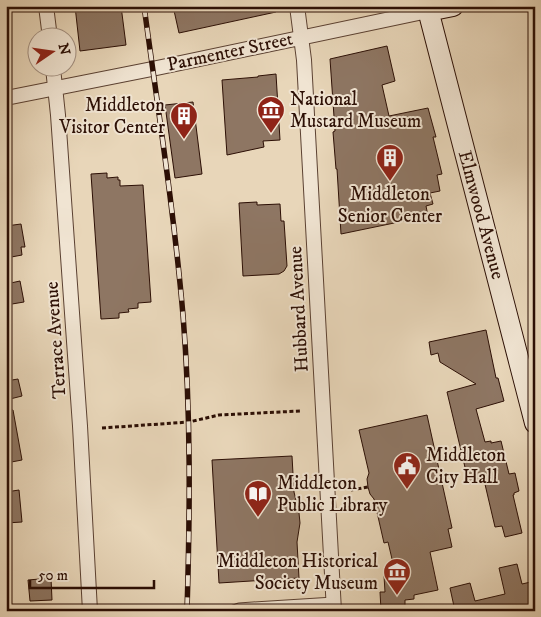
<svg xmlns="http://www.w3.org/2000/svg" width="541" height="617" viewBox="0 0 541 617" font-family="'IM FELL DW Pica',serif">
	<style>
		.building { fill: #8e7663; stroke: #2c0f05 }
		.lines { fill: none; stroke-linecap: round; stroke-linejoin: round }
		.lane-casing { stroke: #5b4132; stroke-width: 9 }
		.street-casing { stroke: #5b4132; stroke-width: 16 }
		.secondary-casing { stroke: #2c0f05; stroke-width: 22 }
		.path { stroke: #2c0f05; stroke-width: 3; stroke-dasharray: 4 2.5; stroke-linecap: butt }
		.lane { stroke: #f0e4d2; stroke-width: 7 }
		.street { stroke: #f0e4d2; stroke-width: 14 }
		.secondary { stroke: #f0e4d2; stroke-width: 20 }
		.rail-casing { stroke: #2c0f05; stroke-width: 5.5 }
		.rail { stroke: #f0e4d2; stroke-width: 4; stroke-dasharray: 11; stroke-linecap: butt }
		.labels { text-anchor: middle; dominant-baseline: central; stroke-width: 4; stroke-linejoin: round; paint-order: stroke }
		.street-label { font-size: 19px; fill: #2c0f05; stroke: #f0e4d2 }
		.poi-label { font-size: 19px; fill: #2c0f05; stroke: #f0e4d2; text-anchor: start }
	</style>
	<rect width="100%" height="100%" fill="#e8d6b9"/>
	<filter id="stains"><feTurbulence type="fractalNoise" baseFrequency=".004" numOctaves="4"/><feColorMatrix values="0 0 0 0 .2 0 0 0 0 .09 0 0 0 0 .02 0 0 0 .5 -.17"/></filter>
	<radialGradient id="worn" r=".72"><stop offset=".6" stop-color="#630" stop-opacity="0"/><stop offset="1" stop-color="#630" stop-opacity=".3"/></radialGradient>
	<path class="building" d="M75,6h46l5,39 -46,6z
		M173,6h102l1,6 -97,21z
		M387,46l8,35 -13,4 7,31 39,-8 8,29h-3l9,37 -5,1 3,16 -10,2 3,11 -7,2 2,10 -87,18 -4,-65h-1l-3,-37 2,-1 -5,-72z
		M276,74l4,66 -17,1 1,6 -37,8 -5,-75 36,-3v-1z
		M193,102l9,72 -27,4 -10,-73z
		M107,173v5l11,-1v3h2v6l23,-1 8,117 -13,1v5l-10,1 1,3 -10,1v5l-18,1 -10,-145z
		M257,202v3l23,-1 1,17h3l3,45 -3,5 -5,3 -36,2 -4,-73z
		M21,224l4,23h-4l1,8 -16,3v-32z
		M20,281l4,21 -18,3v-21z
		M486,330l10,48h2l6,23 -28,8 9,33 6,-1v2l10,-2 8,33 6,-1 4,18 -5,2v2h-1l9,38 -17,4 -3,-11 -7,1 -11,-47 -15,4 -22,-92 29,-8 -36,-22 -2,-9 -7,2 -2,-13z
		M18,379l4,17 -16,4v-19z
		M6,410h7l9,50 -16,3z
		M427,415l25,113 -4,1 4,18 -22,5 8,38 -24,5v4l-9,1v8l-24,2 -1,-18h5l-1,-16h12l-8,-34 -4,1 -10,-44 -4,-5 -2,-7 -1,-8 2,-6 -10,-43z
		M292,456l2,36 5,21 1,10 -3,19 2,36 -80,5 -7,-123z
		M19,490l3,32 -16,1v-31z
		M517,564l5,20 13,-3v30h-80l-5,-23 20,-5 5,18 30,-7 -6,-26z
		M51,578l1,22 -22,1 -2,-21z"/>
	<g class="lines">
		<defs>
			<path id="lane" d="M228,611l11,-4 14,-1 81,-5"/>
			<path id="street" d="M46,6l4,32
				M297,6l7,54 30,551
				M53,68l5,47 22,311 10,185
				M6,98l146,-29 276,-58"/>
			<path id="secondary" d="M427,6l108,417
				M428,11l25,-5"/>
		</defs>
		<use href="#lane" class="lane-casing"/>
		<use href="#street" class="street-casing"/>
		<use href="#secondary" class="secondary-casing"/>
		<path class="path" d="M102,428l87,-6 30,-7 81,-4
			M351,490l17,-3"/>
		<use href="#lane" class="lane"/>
		<use href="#street" class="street"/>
		<use href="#secondary" class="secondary"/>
		<defs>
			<path id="rail" d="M144,6c14,103 30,206 39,309 8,99 7,197 4,296"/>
		</defs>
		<use href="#rail" class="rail-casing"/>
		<use href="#rail" class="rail"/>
	</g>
	<defs>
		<symbol id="museum-pin" viewBox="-11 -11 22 30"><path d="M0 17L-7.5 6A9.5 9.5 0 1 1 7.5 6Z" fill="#8f2418" stroke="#f0e4d2"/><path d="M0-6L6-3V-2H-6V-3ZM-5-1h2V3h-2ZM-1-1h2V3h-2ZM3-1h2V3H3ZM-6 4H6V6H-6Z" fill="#fff"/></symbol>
		<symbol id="building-pin" viewBox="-11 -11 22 30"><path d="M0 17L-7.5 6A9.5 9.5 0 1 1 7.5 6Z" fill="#8f2418" stroke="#f0e4d2"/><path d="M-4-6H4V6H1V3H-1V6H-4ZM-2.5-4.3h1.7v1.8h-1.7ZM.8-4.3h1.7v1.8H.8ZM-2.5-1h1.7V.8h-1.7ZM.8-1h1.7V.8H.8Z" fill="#fff"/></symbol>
		<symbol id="civic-pin" viewBox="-11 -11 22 30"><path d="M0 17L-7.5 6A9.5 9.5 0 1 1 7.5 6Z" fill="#8f2418" stroke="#f0e4d2"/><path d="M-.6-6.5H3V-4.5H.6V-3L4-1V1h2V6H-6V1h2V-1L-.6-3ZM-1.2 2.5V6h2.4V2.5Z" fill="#fff"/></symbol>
		<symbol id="library-pin" viewBox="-11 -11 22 30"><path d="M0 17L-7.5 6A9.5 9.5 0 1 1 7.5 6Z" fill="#8f2418" stroke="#f0e4d2"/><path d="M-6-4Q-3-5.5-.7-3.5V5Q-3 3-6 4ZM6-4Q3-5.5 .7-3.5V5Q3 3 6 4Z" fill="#fff"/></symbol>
	</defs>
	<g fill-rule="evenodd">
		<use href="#museum-pin" x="255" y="94" width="32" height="43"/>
		<use href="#building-pin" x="168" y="100" width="32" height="43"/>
		<use href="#building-pin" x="374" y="142" width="32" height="43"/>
		<use href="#civic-pin" x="391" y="450" width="32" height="43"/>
		<use href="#library-pin" x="242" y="478" width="32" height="43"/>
		<use href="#museum-pin" x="381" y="556" width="32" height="43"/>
	</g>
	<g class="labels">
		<g class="street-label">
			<text transform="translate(230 52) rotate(-12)">Parmenter Street</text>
			<text transform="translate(481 215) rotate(75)">Elmwood Avenue</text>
			<text transform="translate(299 309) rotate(-93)">Hubbard Avenue</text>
			<text transform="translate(56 340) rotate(-94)">Terrace Avenue</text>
		</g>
		<g class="poi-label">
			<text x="290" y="99">National<tspan x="290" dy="22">Mustard Museum</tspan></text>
			<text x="165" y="105" text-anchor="end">Middleton<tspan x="165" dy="22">Visitor Center</tspan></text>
			<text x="390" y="194" text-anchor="middle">Middleton<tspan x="390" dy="22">Senior Center</tspan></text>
			<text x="426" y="455">Middleton<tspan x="426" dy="22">City Hall</tspan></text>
			<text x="277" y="483">Middleton<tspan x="277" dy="22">Public Library</tspan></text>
			<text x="378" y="561" text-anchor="end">Middleton Historical<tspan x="378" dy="22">Society Museum</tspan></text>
		</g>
	</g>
	<rect width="541" height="617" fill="none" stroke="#e8d6b9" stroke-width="25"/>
	<rect x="8" y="8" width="526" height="602" fill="none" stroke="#2c0f05" stroke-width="2.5"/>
	<rect x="12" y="12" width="516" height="592" fill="none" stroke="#2c0f05"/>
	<g transform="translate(52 52) rotate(77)"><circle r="24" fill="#f0e4d2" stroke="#a28f80"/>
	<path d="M0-4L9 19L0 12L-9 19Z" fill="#8f2418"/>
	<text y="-8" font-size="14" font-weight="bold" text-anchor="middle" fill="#2c0f05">N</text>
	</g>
	<path d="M30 580v8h124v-8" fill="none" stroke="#2c0f05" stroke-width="2.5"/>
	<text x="38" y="580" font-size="15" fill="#2c0f05" stroke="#f0e4d2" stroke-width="4" paint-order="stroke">50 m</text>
	<rect width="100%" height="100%" filter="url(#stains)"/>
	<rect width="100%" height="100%" fill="url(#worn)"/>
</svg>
